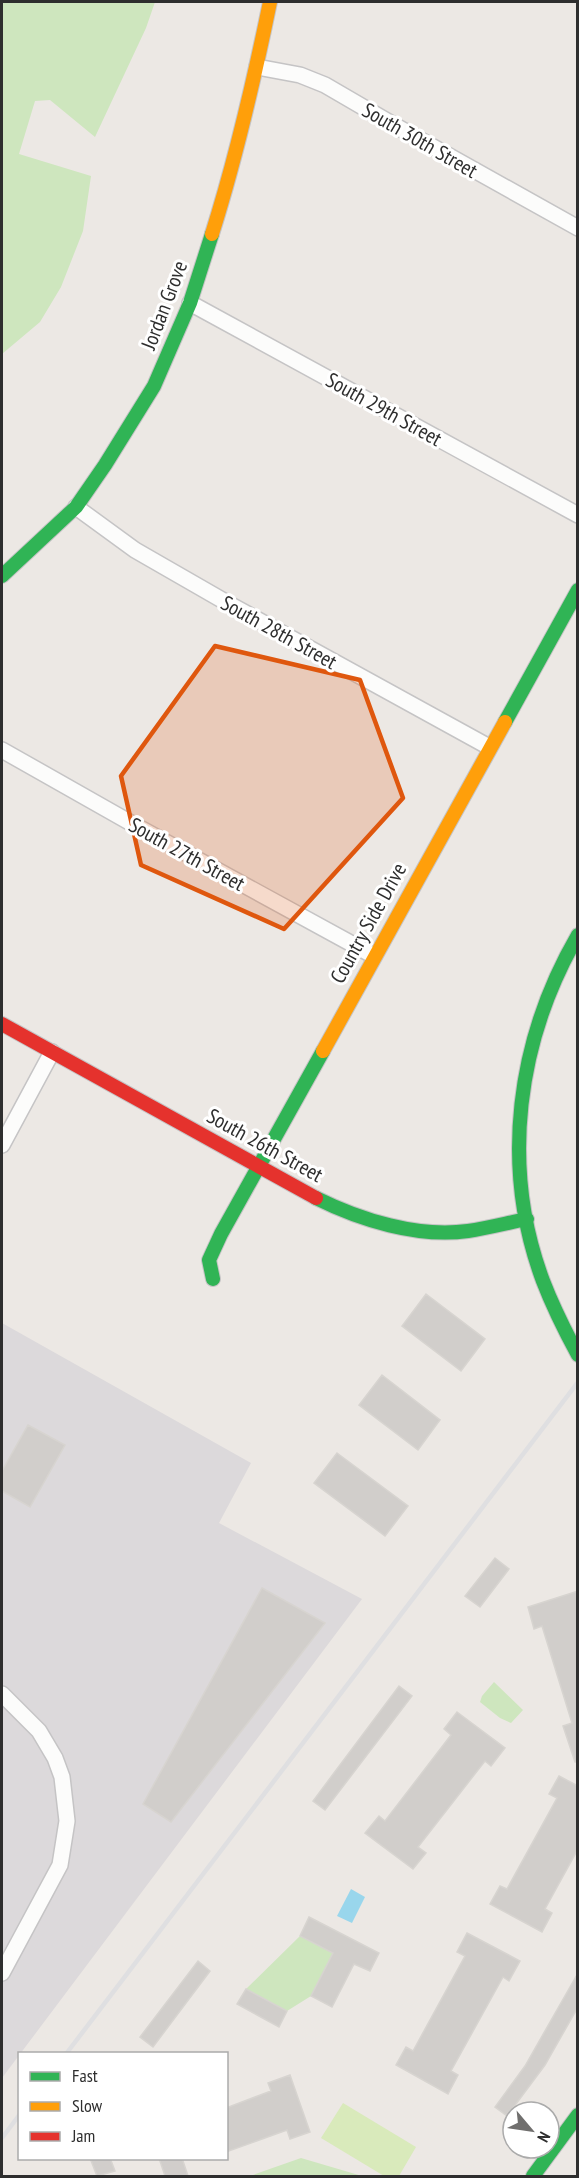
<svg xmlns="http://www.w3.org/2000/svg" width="579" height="2178" viewBox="0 0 579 2178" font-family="'PT Sans Narrow',sans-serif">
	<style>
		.industrial { fill: #dcd9db }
		.green { fill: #cee6be }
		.pitch { fill: #d9eabb }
		.water { fill: #99d6ec }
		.building { fill: #d1cecb; stroke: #d7d4d0; stroke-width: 1.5 }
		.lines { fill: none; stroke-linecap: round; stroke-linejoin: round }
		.street-casing { stroke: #c5c4c5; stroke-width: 18 }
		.fast-casing { stroke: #c5c4c5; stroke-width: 16 }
		.slow-casing { stroke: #c5c4c5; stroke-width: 16 }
		.jam-casing { stroke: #c5c4c5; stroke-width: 16 }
		.street { stroke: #fcfcfb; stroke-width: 15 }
		.fast { stroke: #30b455; stroke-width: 14 }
		.slow { stroke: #ff9f0a; stroke-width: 14 }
		.jam { stroke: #e5322d; stroke-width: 14 }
		.rail { stroke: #dfdfe1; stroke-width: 4.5 }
		.marked { fill: #df570e; fill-opacity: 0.2; stroke: #df570e; stroke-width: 4.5; stroke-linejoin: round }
		.labels { text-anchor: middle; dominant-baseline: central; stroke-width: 6; stroke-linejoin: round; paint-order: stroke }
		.street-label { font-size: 21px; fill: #2e2e2e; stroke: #fff }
	</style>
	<rect width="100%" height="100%" fill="#ece8e4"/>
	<path class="industrial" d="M2,1323l249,140 -32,60 143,76 -360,479z"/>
	<path class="green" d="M2,2h153l-9,26 -51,109 -45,-37 -15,1 -16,53 72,22 -8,55 -22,56 -21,35 -38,32z
		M494,1682l29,28 -12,13 -11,-5 -20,-16 2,-6z
		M300,1936l33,17 -22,43 -24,15 -41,-22z
		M301,2158l61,18h-112z"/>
	<path class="pitch" d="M343,2103l73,44 -17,29h-15l-63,-38z"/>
	<path class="water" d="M351,1889l14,8 -13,26 -15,-7z"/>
	<path class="building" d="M426,1294l59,45 -24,32 -59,-45z
		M382,1375l58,45 -22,30 -59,-45z
		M28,1425l37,20 -35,62 -28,-16v-20z
		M337,1453l71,53 -23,30 -71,-53z
		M495,1558l14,11 -29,38 -15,-11z
		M262,1588l63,35 -154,199 -28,-18z
		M578,1591v171h-3l-12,-36 9,-3 -30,-97 -8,3 -6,-22z
		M399,1686l13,10 -87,114 -12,-9z
		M457,1712l48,36 -14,18 -6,-5 -67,86 8,6 -13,16 -48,-36 14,-17 6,5 66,-86 -7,-6z
		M559,1776l19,10v63l-33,60 7,4 -10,19 -52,-28 10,-18 7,3 50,-91 -8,-4z
		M309,1917l70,36 -9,18 -16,-7 -22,43 -21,-11 22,-43 -33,-17z
		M467,1933l53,28 -11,20 -6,-4 -52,94 7,4 -10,19 -52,-29 10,-18 7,4 52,-95 -8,-4z
		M198,1961l12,10 -57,76 -13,-10z
		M578,1973v34l-33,58 -38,51 -12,-9 30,-41z
		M246,1989l41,22 -8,16 -42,-23z
		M290,2075l20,57 -20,7 -3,-9 -61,22v-44l45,-17 -3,-8z
		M90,2158h20l5,13 -18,5z
		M159,2158h23l6,18h-23z"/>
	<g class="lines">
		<defs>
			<path id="street" d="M257,67l43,8 25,10 67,39 186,104
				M190,303l388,212
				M76,507l59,43 94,54 260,143
				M2,750l136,77 236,129
				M2,1145l50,-93
				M2,1694l37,37 16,27 7,19 5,44 -7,44 -58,108"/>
			<path id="fast" d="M2,576l74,-69 29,-42 49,-79 36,-83 22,-69
				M505,722l73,-132
				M578,935c-61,105 -78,231 -35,346 10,26 22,50 35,74
				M316,1198c44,22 102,40 152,33 20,-3 39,-8 59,-12
				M213,1279l-4,-19 12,-26 102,-183
				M533,2176l45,-61"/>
			<path id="slow" d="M212,234c24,-76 42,-154 58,-232
				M323,1051l182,-329"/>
			<path id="jam" d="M2,1024l314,174"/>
		</defs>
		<use href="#street" class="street-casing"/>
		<use href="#fast" class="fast-casing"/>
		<use href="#slow" class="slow-casing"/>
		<use href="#jam" class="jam-casing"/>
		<use href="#street" class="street"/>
		<use href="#fast" class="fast"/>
		<use href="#slow" class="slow"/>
		<use href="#jam" class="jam"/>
		<path class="rail" d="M66,2054l512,-672
			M2,2138l18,-24"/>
	</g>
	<path class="marked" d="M215,646l145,34 43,118 -119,131 -143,-64 -20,-89z"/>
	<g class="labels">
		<g class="street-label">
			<text transform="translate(420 140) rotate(30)">South 30th Street</text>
			<text transform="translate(164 305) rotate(-69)">Jordan Grove</text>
			<text transform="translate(384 409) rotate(29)">South 29th Street</text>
			<text transform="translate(279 632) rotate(29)">South 28th Street</text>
			<text transform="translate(187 854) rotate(29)">South 27th Street</text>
			<text transform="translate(368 923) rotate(-61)">Country Side Drive</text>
			<text transform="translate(265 1145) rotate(29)">South 26th Street</text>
		</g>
	</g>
	<rect width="579" height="2178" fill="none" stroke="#2e2e2e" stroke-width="6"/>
	<rect x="18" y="2052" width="210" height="108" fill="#ffffff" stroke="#ababab" stroke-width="1.5"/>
	<rect x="30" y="2072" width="30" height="9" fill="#30b455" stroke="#ababab" stroke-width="1.5"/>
	<text x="72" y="2082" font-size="18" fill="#2e2e2e">Fast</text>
	<rect x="30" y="2102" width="30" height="9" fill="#ff9f0a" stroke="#ababab" stroke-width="1.5"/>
	<text x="72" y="2112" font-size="18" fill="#2e2e2e">Slow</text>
	<rect x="30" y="2132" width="30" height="9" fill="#e5322d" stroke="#ababab" stroke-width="1.5"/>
	<text x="72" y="2142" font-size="18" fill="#2e2e2e">Jam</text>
	<g transform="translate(531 2130) rotate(119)"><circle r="28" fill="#ffffff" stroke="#ababab" stroke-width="1.5"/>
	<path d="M0-4.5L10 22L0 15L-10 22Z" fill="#706f6e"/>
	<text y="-9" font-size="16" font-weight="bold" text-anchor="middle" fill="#2e2e2e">N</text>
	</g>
</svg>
